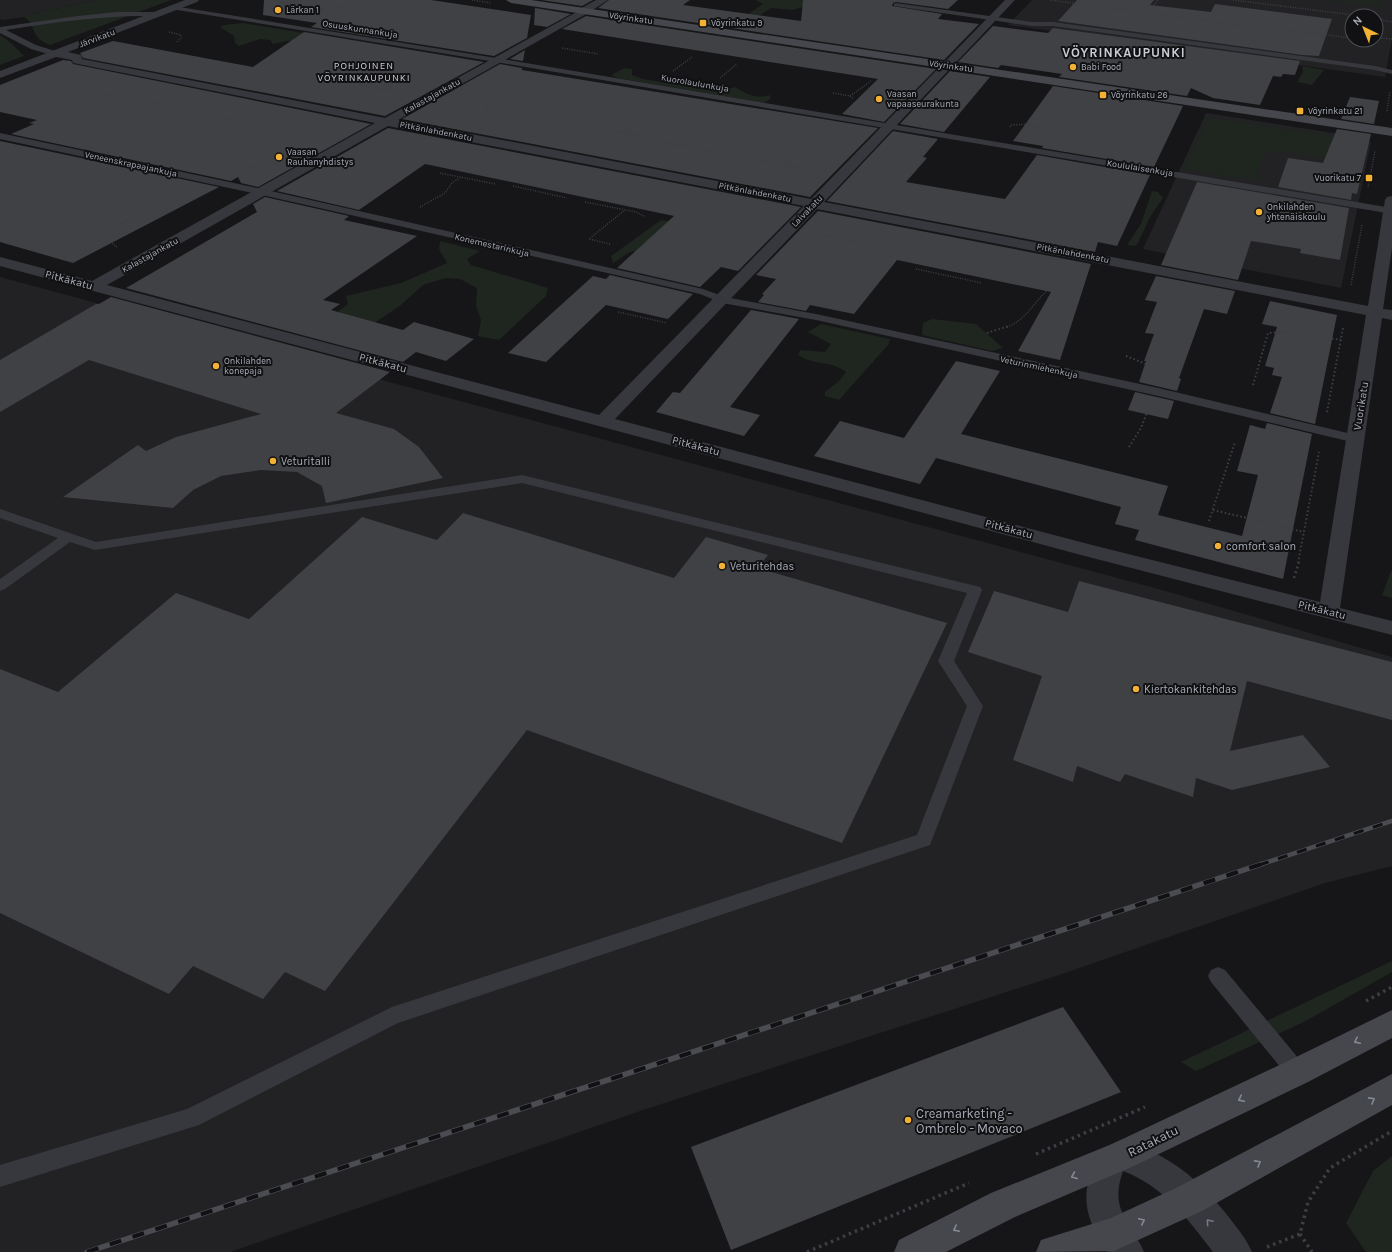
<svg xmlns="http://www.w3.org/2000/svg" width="1392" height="1252" viewBox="0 0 1392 1252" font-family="Karla,sans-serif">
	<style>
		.built { fill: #222225; fill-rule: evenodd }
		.green { fill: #1e261f }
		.building { fill: #404145 }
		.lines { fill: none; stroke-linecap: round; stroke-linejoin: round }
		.path-far3 { stroke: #3d3f44; stroke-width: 1.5; stroke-dasharray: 1 1.5; stroke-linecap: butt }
		.path-far2 { stroke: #3d3f44; stroke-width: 2; stroke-dasharray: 1.5 2.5; stroke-linecap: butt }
		.path-far1 { stroke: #3d3f44; stroke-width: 2.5; stroke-dasharray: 2 3; stroke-linecap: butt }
		.path { stroke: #3d3f44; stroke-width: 3.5; stroke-dasharray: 2.5 4; stroke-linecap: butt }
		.service { fill: #37383d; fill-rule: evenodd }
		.minor { fill: #37383d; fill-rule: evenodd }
		.tertiary { fill: #37383d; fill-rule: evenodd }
		.secondary { fill: #45474d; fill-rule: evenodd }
		.rail-far1-casing { stroke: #4a4c52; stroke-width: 4.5 }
		.rail-casing { stroke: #4a4c52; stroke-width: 5.5 }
		.rail-far1 { stroke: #111113; stroke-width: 3; stroke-dasharray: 10; stroke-linecap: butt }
		.rail { stroke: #111113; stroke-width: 4; stroke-dasharray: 12; stroke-linecap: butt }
		.oneway { stroke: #858993 }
		.oneway2 { stroke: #757881 }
		.poi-dot { fill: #f2b134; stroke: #111113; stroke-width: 1.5 }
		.labels { text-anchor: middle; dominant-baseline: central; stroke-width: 4; stroke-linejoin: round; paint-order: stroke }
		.far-poi-label { font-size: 9px; fill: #a8adb8; stroke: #111113; text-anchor: start }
		.far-street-label { font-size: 9px; fill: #a8adb8; stroke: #111113 }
		.far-neighbourhood-label { font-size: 10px; letter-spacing: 1px; fill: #c9ccd4; stroke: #111113 }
		.street-label { font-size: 11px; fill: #a8adb8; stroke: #111113 }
		.poi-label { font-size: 11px; fill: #a8adb8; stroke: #111113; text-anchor: start }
		.far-district-label { font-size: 13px; font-weight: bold; letter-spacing: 1px; fill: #c9ccd4; stroke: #111113 }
		.near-poi-label { font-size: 13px; fill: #a8adb8; stroke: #111113; text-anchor: start }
		.near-street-label { font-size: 13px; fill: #a8adb8; stroke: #111113 }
	</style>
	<rect width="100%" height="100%" fill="#161618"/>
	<path class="built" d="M0,0h98l-72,15 -2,2 -22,3 -2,-1z
		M1032,0h360v39l-7,38 -377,-52zM1352,16h24v24h-24z
		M1206,113l153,24 12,5 -30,146 -198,-39z
		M0,277l1162,313 230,67v209l-67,17 -266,92 -413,134 -416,143h-230z"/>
	<path class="green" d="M98,0h73l-121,45c-21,-8 -13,-20 -26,-28l2,-2z
		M755,0h123l-67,4 -18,6 -22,-2 -26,17 -10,-2 28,-19z
		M1327,0h57l-2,7z
		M243,23l102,17 -58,1 -14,3 -3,-4 -10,-1 -21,7 -4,-3 -1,-7 -14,-9 4,-2z
		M0,35l10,7 14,14 -24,9z
		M1302,66l22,4 -12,15 -15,-3 6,-10z
		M625,68l7,1v6l11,4 24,4 6,-3 23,2 11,7 16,1 12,-3c13,8 21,12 35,8v4l-6,4 -146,-25 -7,-3z
		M1209,117l149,23 -5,22 -73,-11c-4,0 -8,0 -11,1 -9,3 -12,21 -10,29l-76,-12z
		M1152,191l6,1 5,6 -13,19 -12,26 -3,3 -8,-1 14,-21z
		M661,220l45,8 -51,20 -25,4 -17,11 -2,-7z
		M440,241l40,10 -13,8 4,6 77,23 -2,8 -47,44 -21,-4 3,-16 -5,-14 1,-18 -17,-9 -14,-1 -23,7 -22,20 -40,27 -37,-10 24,-18 -2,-8 55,-13 46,-20 -8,-14z
		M932,319l44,5 27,24 -11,3 -70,-16 1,-12z
		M821,324l69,15 -2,6 -49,55 -14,-4v-4l14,-11 7,-9c-15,-12 -31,-6 -48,-17l2,-5 25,2 6,-8 -23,-12z
		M1391,571h1v27l-10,-3z
		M1392,961v11l-88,50 -108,49 -15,-9z
		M1392,1156v96h-26l-20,-29 27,-52z"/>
	<path class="building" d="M264,0h167l100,15 -4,23 -33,18 -183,-29 6,-4 -54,-8z
		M541,0h52l-11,6z
		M609,0h81l-7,5 118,16 2,-21h155l-10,9 -52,-7 -3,1 -1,3 50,8 -4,5 41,5 -35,36 -346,-52z
		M1077,0h77l-4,5 61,7 4,-8 117,15 -13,37 -17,-1 -244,-34z
		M535,8l36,6 -24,13 -13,-2z
		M586,16l350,53 -52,53 -42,-8 36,-35 -316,-50z
		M993,26l55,7 5,-5 247,33 -5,14 -12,-1 -2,3 -8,-1 -13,29 -47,-7 -22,-10 -4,8 -128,-19 3,-3 -61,-9 -3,3 -40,-6z
		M304,32l180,30 -99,54 -302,-58 -3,-5 33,-12 140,26z
		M525,50l-2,11 -13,-2z
		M63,60l8,1 2,3 298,60 -113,63 -17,-4 -3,-6 -7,4 -220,-47 23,-10 -5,-1 8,-3 -37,-8v-27z
		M500,64l22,4v2l356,58 -68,69 -408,-78z
		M950,71l40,6 -46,55 -44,-8z
		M1053,86l130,20 -29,61 -112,-19 1,-2 -30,-5z
		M1350,97l29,4 -5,23 -33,-5z
		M388,128l413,79 -63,64 -17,-4 -21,20 -83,-19 57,-52 -249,-52 -66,46 -82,-19z
		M1337,129l34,5 -14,60 -5,-1 -1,7 -73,-13 10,-29 35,5z
		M893,131l45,8 -15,18 4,1 -21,24 99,17 32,-44 113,20 -33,71 -19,-4 -3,10 -268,-51z
		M0,141l219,46 -146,76 -73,-21z
		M1197,182l152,26 -9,52 -40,-7 1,-4 -50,-8 -13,39 -77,-15z
		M265,197l84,19 -5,4 73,16 -94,64 17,4 -9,6 72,20 11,-8 60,17 -28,22 -30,-9 -13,10 -277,-74 131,-76 -4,-8z
		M818,211l273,53 -31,96 -42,-9 33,-59 -154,-32 -43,54 -44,-9 -4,6 -48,-9 6,-7 -2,-1 14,-15 -20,-4z
		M610,275l83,19 -25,25 -62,-14 -60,57 -38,-9 85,-77 13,3z
		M1156,276l79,15 -8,23 -23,-5 -25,69 2,1 -4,12 -38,-9 7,-21h-2l10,-27 -9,-1 12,-31 -12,-2z
		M111,297l279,75 -54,41 58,16 25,18 24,31 -117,25 -4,-17 -25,-14 -36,-2 -40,6 -28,14 -20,18 -110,-11 75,-52 8,6 30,-14 85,-23 -172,-54 -89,52v-52l96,-56h3z
		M1270,301l67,14 -22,109 -45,-11 12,-36 -10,-2 2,-7 -9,-2 12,-39 -15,-3z
		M751,310l48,9 -69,88 30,8 -16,21 -88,-24 17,-20 7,1z
		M956,361l44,10 -39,63 207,52 -10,29 84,21 16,-61 -21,-4 13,-46 15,4 2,-6 45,11 -29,145 -148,-39 4,-10 -24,-6 6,-17 -185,-49 -16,26 -106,-28 26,-35 64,17z
		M1135,392l39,9 -6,18 -40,-9z
		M463,513l211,65 32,-41 62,18 -10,13 189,55 -105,220 -315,-113 -202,261 -40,-19 -22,27 -70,-33 -24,28 -169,-81v-244l58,23 118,-99 73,26 113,-102 75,23z
		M1079,581l313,81v58l-145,-39 -17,70 73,-16 27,32 -98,23 -36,-12 -3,19 -68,-23 -5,8 -43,-16 -4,16 -60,-22 29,-84 -74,-24 26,-61 74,21z
		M1063,1007l58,85 -390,158 -40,-103z"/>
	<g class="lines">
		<path class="path-far3" d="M271,0l59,11
			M472,0l19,3
			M1050,0l94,13
			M1233,0l129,16
			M290,2l5,-2
			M1154,5l4,-5
			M326,13l28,-12
			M1155,14l85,11
			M1376,19l16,3
			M402,25l13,-6 13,-2
			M1249,26l103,12
			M169,32l12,3v3l-4,4
			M477,37l31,-17
			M1376,38l16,1
			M562,48l36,6
			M673,71l19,-14
			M720,78l17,-14
			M359,85l38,7
			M92,90l30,7
			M390,91l1,-9 10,-8 15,-7
			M833,93l17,3 4,3
			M850,96l21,-15
			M151,102l25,5
			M0,108l4,1
			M1387,111l3,-20
			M210,115l28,6
			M496,121l-3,-6 -8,-5 17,-12
			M1010,127l1,-2 17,-1 13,4 -1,3
			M603,129l42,8
			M623,132l13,-10
			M662,142l50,9 18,-11 19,-18
			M230,162l27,6
			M785,164l20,4
			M737,167l17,-7 30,4 9,-15
			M440,173l55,11
			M513,186l54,12
			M1368,187l7,-36
			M585,202l51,10 8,4
			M420,207l25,-14 7,-10 9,-6
			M68,235h33
			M823,235l52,11 31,-1
			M610,244l-21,-5 36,-29
			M117,247l-16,-12 71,-40
			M916,269l66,14
			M1351,285l11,-60
			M618,312l49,11
			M1007,327c23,-9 28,-30 48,-42"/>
		<path class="path-far2" d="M987,333l22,-7
			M1324,337l17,3
			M1126,356l33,13
			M1253,385l15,-52 14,-1 28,3
			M1327,412l16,-84
			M1129,447l12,-19 7,-18
			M1213,510l34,8
			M1209,521l26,-79
			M1257,521l47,11
			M1298,563l21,-111"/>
		<path class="path-far1" d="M1294,578l5,-16"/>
		<path class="path" d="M1366,1001l26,-14
			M1036,1154l109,-47
			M1300,1234l12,18
			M1267,1247l33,-13 8,-32 22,-34 62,-37
			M807,1252l162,-69"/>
		<path class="service" d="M896,3l136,19h21l322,44 17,4v4l-17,-4 -322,-44h-21l-138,-20v-2z
			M173,6l323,52 896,150v6l-896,-152 -325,-53 -1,-1z
			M117,12h39l3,2 -3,2c-51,-1 -100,6 -150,14l30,15 22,7 1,2 -4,2 -24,-7 -31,-16v-6l78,-11z
			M0,133l262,56 441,100 22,8 91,17 338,73 202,48 6,4 -6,4 -202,-48 -338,-75 -94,-17 -22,-9 -438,-99 -262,-56z
			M522,475l458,112 2,3 -28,71 29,45 -53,139 -532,178 -199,102 -199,62v-22l187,-56 205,-102 525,-172 50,-129 -29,-45 29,-68 -445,-110 -427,67 -25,-8 -65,47 -5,2v-12l58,-41 -58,-20v-9l96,33z
			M1218,967l7,3 79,95 3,7 -3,7 -7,3 -7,-3 -79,-97 -3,-6 3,-6z"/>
		<path class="minor" d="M185,0h14l-2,2 -129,50 13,3 1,4 303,59 199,-110 4,1 1,2 -1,2 -190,107 413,79 194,-199h10l-191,202 544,104 17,-106 2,-3 5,-1v52l-9,61 9,1v10l-10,-2 -42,290 52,13v14l-311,-80 -1081,-289v-9l92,24 283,-158 -302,-60 -1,-3 -16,-3 -56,21v-7zM388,126l416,80 -205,209 -492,-130zM817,209l549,106 -46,287 -228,-57 -477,-126z
			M1123,1139c49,19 72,36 105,77 9,12 18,22 24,36h-39c-25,-33 -50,-66 -90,-81 -14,40 7,48 21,81h-37c-26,-40 -26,-60 -8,-102z"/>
		<path class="tertiary" d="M596,0h12l-20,13h-8l-1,-2 1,-2z"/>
		<path class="secondary" d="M506,0h25l861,128v8l-881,-133z
			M1392,1010v28l-84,44 -174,84 -119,51 -69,35h-52l5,-12 92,-47 121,-49 174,-82z
			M1392,1074v31l-190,106 -88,40 -78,1 5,-12 70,-22 67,-31z"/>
		<defs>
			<path id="rail-far1" d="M1259,865l133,-44"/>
			<path id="rail" d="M87,1252l1175,-388"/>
		</defs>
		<use href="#rail-far1" class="rail-far1-casing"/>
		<use href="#rail" class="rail-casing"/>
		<use href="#rail-far1" class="rail-far1"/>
		<use href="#rail" class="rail"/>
	</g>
	<defs><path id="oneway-chevron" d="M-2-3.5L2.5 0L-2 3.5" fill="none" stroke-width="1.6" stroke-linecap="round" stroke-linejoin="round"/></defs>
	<g class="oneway">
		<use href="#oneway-chevron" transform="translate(1357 1041) rotate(153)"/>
		<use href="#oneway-chevron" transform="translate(1241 1099) rotate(154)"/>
		<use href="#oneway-chevron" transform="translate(1372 1100) rotate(-29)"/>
		<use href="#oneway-chevron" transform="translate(1258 1163) rotate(-29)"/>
		<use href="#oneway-chevron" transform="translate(1074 1176) rotate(158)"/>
		<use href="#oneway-chevron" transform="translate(1142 1221) rotate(-25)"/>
		<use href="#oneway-chevron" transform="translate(956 1229) rotate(153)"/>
	</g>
	<use class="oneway2" href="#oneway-chevron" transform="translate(1209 1222) rotate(-130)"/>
	<g class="poi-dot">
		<circle cx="278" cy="10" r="4"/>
		<rect x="699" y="19" width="8" height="8" rx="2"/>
		<circle cx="1073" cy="67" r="4"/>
		<rect x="1099" y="91" width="8" height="8" rx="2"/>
		<circle cx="879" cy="99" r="4"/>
		<rect x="1296" y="107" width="8" height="8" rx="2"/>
		<circle cx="279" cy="157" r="4"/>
		<rect x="1365" y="174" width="8" height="8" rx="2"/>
		<circle cx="1259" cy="212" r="4"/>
		<circle cx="216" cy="366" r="4"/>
		<circle cx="273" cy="461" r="4"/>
		<circle cx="1218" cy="546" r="4"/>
		<circle cx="722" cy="566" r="4"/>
		<circle cx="1136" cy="689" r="4"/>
		<circle cx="908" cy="1120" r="4"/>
	</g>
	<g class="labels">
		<g class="far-poi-label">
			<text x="286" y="10">Lärkan 1</text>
			<text x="711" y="23">Vöyrinkatu 9</text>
			<text x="1081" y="67">Babi Food</text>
			<text x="887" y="94">Vaasan<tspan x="887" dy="10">vapaaseurakunta</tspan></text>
			<text x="1111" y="95">Vöyrinkatu 26</text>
			<text x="1308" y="111">Vöyrinkatu 21</text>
			<text x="287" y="152">Vaasan<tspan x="287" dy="10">Rauhanyhdistys</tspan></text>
			<text x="1361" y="178" text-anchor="end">Vuorikatu 7</text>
			<text x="1267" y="207">Onkilahden<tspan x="1267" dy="10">yhtenäiskoulu</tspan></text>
			<text x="224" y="361">Onkilahden<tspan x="224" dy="10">konepaja</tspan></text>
		</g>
		<g class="far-street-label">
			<text transform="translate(631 18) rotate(8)">Vöyrinkatu</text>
			<text transform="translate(360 29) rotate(9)">Osuuskunnankuja</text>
			<text transform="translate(97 38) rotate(-21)">Järvikatu</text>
			<text transform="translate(951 66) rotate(8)">Vöyrinkatu</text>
			<text transform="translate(695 83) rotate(10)">Kuorolaulunkuja</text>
			<text transform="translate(432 96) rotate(-29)">Kalastajankatu</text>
			<text transform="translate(436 131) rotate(11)">Pitkänlahdenkatu</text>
			<text transform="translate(131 164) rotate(12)">Veneenskrapaajankuja</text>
			<text transform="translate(1140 168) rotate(9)">Koululaisenkuja</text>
			<text transform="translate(755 192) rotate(11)">Pitkänlahdenkatu</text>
			<text transform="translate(807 211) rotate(-46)">Laivakatu</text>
			<text transform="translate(492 245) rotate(13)">Konemestarinkuja</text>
			<text transform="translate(1073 253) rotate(11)">Pitkänlahdenkatu</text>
			<text transform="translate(150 255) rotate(-29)">Kalastajankatu</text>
			<text transform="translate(1039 367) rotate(12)">Veturinmiehenkuja</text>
		</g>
		<g class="far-neighbourhood-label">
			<text x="364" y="66">POHJOINEN<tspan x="364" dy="12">VÖYRINKAUPUNKI</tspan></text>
		</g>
		<g class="street-label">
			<text transform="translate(69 280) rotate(15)">Pitkäkatu</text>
			<text transform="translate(383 363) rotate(15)">Pitkäkatu</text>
			<text transform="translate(1361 406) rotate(-81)">Vuorikatu</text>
			<text transform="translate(696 446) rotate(15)">Pitkäkatu</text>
			<text transform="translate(1009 529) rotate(15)">Pitkäkatu</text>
			<text transform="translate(1322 610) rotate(14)">Pitkäkatu</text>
		</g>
		<g class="poi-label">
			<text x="281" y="461">Veturitalli</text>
			<text x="1226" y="546">comfort salon</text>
			<text x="730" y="566">Veturitehdas</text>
			<text x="1144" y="689">Kiertokankitehdas</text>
		</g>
		<g class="far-district-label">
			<text x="1124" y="52">VÖYRINKAUPUNKI</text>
		</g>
		<g class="near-poi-label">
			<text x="916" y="1113">Creamarketing -<tspan x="916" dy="15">Ombrelo - Movaco</tspan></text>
		</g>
		<g class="near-street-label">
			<text transform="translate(1153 1141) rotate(-26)">Ratakatu</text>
		</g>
	</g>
	<g transform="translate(1364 28) rotate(317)"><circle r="19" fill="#111113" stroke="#4d4f55"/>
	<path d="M0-3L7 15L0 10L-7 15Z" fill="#f2b134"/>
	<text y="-6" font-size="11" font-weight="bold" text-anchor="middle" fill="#a8adb8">N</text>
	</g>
</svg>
